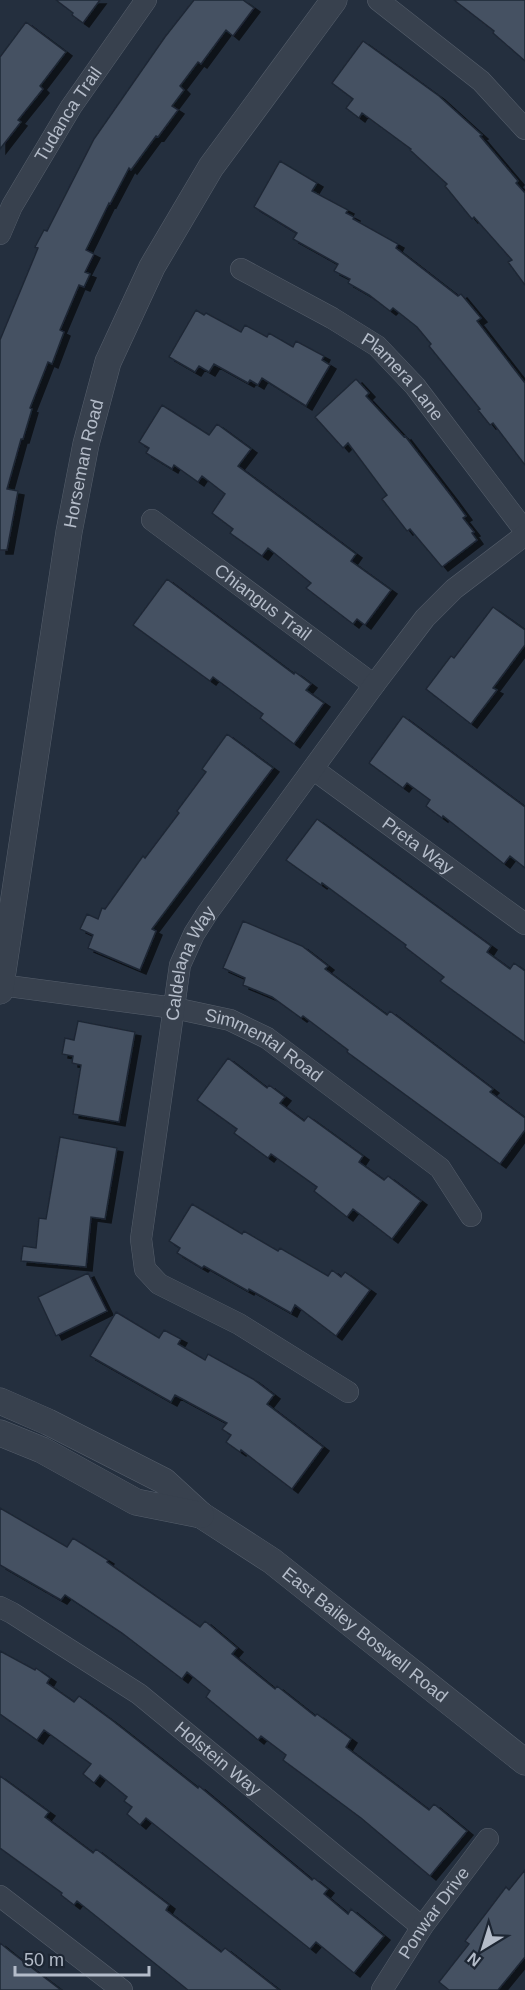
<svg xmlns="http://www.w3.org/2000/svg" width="525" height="1990" viewBox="0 0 525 1990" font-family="Arial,sans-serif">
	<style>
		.building { fill: #455162; stroke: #1f2835; stroke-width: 1.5; filter: url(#shadow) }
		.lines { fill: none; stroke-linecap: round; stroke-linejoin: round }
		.minor-casing { stroke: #565f6c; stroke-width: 22 }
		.tertiary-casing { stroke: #565f6c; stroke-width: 27 }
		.minor { stroke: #38414e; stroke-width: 21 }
		.tertiary { stroke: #38414e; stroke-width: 26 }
		.labels { text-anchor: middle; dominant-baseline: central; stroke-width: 5; stroke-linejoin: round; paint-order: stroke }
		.street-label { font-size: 18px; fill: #b4bcc9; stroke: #1d2633 }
	</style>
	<defs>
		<filter id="shadow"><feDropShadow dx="6" dy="4" stdDeviation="0" flood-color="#0009"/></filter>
	</defs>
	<rect width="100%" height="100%" fill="#242f3e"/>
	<path class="building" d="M56,0h44l-17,23 -11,-8 1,-2z
		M194,0h49l11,8 -21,28 -7,-6 -25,34 -3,-2 -18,24 4,4 -12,16 6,4 -20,27 -2,-1 -25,34 -2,-2 -19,36 -1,-1 -23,47 8,4 -9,18 5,2 -6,13 -5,-2 -19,45 4,2 -12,32 -4,-2 -18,46 2,1 -9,30h-2l-14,50 11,2 -11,59h-7v-210l38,-92 -3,-1 9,-17 3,1 47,-92 71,-102z
		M454,0h71v61l-32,-28 1,-2z
		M26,22l40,30 -26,34 3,3 -25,31 3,2 -21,27v-92z
		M363,41l76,55 43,39 -2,1 38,45 -2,2 9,10v92l-17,-23 4,-2 -38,-43 -2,2 -27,-33 2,-2 -37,-34 1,-1 -49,-36 -3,5 -13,-10 7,-9 -21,-16z
		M280,161l37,22 -5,8 36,19 -2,3 8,4 -1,2 45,25 -2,4 62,48 3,-2 20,24 -4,3 48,62v82l-32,-42 -3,2 -12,-15 2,-1 -51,-63 2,-2 -14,-17 -24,-19 -3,3 -21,-16 -21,-12 2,-4 -16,-8 4,-7 -45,-25 4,-6 -43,-26z
		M196,310l8,5 2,-2 35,19 4,-7 22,12 2,-4 24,14 3,-6 28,15 -2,4 8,5 -24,41 -44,-28 -4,7 -8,-5 -2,3 -34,-19 -5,8 -10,-6 -4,6 -26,-15z
		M356,379l13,14 -3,3 38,41 1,-1 47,61 14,19 -3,2 11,14 -2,1 5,7 -35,27 -32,-38 -3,2 -25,-32 5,-4 -39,-52 -5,5 -28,-31z
		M162,405l47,30 8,-11 34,25 -13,17 118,88 -5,7 40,29 -26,35 -8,-6 -4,5 -47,-36 5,-5 -43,-35 -6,8 -32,-23 3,-4 -21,-16 13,-19 -23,-18 -4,6 -24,-17 -2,4 -26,-16 3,-5 -10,-6z
		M167,579l127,95 1,-2 16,12 -5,6 18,13 -30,41 -34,-26 3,-4 -50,-37 -3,4 -77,-56z
		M493,607l32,23v15l-32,43 4,2 -26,34 -45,-35 25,-33 3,2z
		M403,716l122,91v61l-15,-12 -6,8 -61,-48 -1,2 -16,-12 4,-6 -23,-17 -4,5 -34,-25z
		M227,734l46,34 -121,161 4,2 -16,39 -52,-22 5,-13 -13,-6 7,-15 11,5 4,-11 3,1 38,-53 2,2 34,-45 -2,-2 29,-39 -4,-3z
		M317,819l174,127 -4,6 23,17 4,-6 11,8v72l-85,-62 4,-4 -39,-30 1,-2 -84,-62 -1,2 -35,-25z
		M243,921l59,25 26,20 -3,3 62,46 3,-4 103,78 -3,3 35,26v12l-25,34 -153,-112 1,-2 -45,-34 -2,2 -29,-21 -29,-12 2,-7 -22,-10z
		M78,1021l57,11 -16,90 -46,-8 8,-49 -9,-2 1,-7 -11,-2 3,-16 9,2z
		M228,1058l39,30 2,-3 16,12 -5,6 24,18 4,-5 55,40 -4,6 25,18 4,-4 33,25 -29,38 -39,-30 -6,8 -33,-26 3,-4 -46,-33 -3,4 -34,-25 3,-4 -40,-29z
		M60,1137l57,11 -12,71 -14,-2 -5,50 -65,-6 2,-15 13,2 3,-30 7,1z
		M192,1204l50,30 2,-3 34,20 2,-3 48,28 4,-6 9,7 4,-5 25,18 -34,46 -41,-31 -4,8 -42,-24 -1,2 -44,-25 -2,2 -25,-15 3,-5 -11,-7z
		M88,1273l19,38 -51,25 -18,-39z
		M116,1312l43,26 5,-8 17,9 -3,5 27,16 3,-6 45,25 21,16 -7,9 56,43 -31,42 -51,-39 -1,2 -14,-10 5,-7 -9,-6 5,-6 -52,-28 -4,7 -81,-46z
		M0,1508l67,39 6,-9 35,22 -1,2 93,65 5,-6 32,27 -5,6 43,35 2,-3 38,30 2,-2 34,25 -5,8 83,63 5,-6 33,27 -37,45 -69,-58 -78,-58 3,-5 -25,-19 -3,4 -52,-43 4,-6 -23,-19 -5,7 -60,-46 -57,-38 -4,5 -61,-35z
		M0,1651l35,19 1,-2 14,10 -3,5 27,19 5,-6 34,25 85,67 1,-2 113,94 2,-2 14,11 -4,5 24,20 3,-5 33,27 -30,37 -38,-31 -6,7 -164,-131 -6,7 -13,-11 5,-7 -8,-6 3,-4 -27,-22 -6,8 -11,-9 8,-10 -47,-34 -7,10 -37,-26z
		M0,1776l49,36 -4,5 48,36 3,-4 73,56 -3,5 55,42 4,-4 54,42h-91l-111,-89 -3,4 -13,-10 1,-2 -62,-45z
		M525,1870v87l-27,33h-49l-10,-8 30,-38 -4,-3 41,-54 3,3z
		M0,1943l11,9 50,38h-61z"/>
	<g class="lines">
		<defs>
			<g id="minor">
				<path d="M378,0l103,81 44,48"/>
				<path id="s1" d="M0,234l12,-28 59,-99 75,-107"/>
				<path id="s2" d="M241,269l91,49 45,28 38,40 110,145"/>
				<path id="s3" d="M152,520l222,165"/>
				<path id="s4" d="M313,769l212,155"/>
				<path id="s5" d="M0,985l174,23 56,12 37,18 173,130 31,48"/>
				<path id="s6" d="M348,1392l-109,-68 -80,-40 -14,-15 -4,-30 39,-274 14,-31 14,-22 166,-227 51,-67 29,-29 71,-54"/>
				<path id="s7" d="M0,1607l12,6 127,81 283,233"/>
				<path d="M0,1896l122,94"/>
				<path id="s8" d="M382,1990l40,-63 66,-88"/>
			</g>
			<g id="tertiary">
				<path id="s9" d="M0,991l69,-459 17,-88 22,-82 44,-95 59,-100 123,-167"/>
				<path id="s10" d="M0,1401l48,21 116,59 37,34 71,46 253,201"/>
				<path d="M0,1433l42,17 94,52 65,13"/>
			</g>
		</defs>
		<use href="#minor" class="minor-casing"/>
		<use href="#tertiary" class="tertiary-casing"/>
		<use href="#minor" class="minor"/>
		<use href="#tertiary" class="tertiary"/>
	</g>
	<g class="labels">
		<g class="street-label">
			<text stroke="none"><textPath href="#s1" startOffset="138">Tudanca Trail</textPath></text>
			<text stroke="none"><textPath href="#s2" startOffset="196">Plamera Lane</textPath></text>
			<text stroke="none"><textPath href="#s9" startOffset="534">Horseman Road</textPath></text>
			<text stroke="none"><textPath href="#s3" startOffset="138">Chiangus Trail</textPath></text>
			<text stroke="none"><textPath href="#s4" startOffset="130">Preta Way</textPath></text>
			<text stroke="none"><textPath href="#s6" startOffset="550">Caldelana Way</textPath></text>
			<text stroke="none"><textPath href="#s5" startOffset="274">Simmental Road</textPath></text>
			<text stroke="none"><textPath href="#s10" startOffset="436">East Bailey Boswell Road</textPath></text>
			<text stroke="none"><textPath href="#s7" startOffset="266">Holstein Way</textPath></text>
			<text stroke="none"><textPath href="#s8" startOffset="93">Ponwar Drive</textPath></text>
		</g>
	</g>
	<g transform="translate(483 1948) rotate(218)" stroke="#1d2633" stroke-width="4.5" paint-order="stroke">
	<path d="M0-4.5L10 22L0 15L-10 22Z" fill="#b4bcc9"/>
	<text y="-9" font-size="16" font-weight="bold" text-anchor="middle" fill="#b4bcc9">N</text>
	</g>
	<path d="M15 1966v9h134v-9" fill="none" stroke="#b4bcc9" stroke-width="3"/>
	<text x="24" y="1966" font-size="18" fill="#b4bcc9" stroke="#1d2633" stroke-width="4.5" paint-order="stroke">50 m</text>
</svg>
